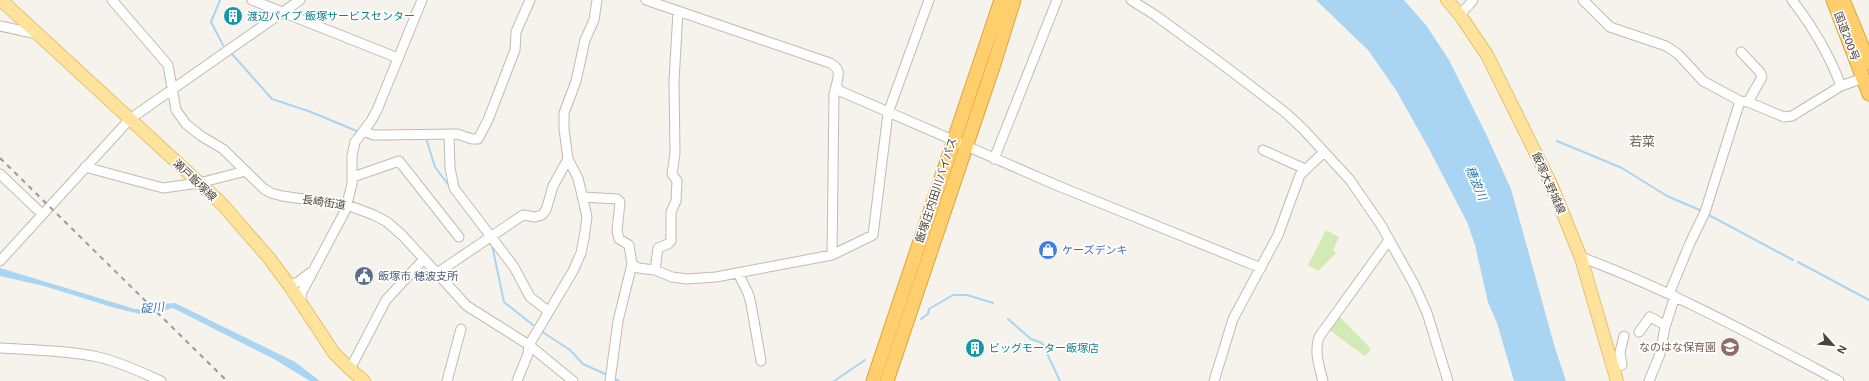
<svg xmlns="http://www.w3.org/2000/svg" width="1869" height="381" viewBox="0 0 1869 381" font-family="Helvetica,'Noto Sans JP',sans-serif">
	<style>
		.green { fill: #d2eab5 }
		.water { fill: #a9d4f2 }
		.lines { fill: none; stroke-linecap: round; stroke-linejoin: round }
		.stream { stroke: #a9d4f2; stroke-width: 2 }
		.minor-casing { stroke: #c2bbae; stroke-width: 11 }
		.major-casing { stroke: #e6c16a; stroke-width: 14 }
		.highway-casing { stroke: #e0a43c; stroke-width: 15 }
		.minor { stroke: #fff; stroke-width: 9 }
		.major { stroke: #ffe39c; stroke-width: 12 }
		.highway { stroke: #ffcf6e; stroke-width: 13 }
		.rail { stroke: #9a9a9a; stroke-width: 2; stroke-dasharray: 5 5; stroke-linecap: butt }
		.labels { text-anchor: middle; dominant-baseline: central; stroke-width: 3.5; stroke-linejoin: round; paint-order: stroke }
		.culture-label { font-size: 11px; fill: #0d838f; stroke: #fff; text-anchor: start }
		.street-label { font-size: 11px; fill: #4b4439; stroke: #fff }
		.shop-label { font-size: 11px; fill: #366cbe; stroke: #fff; text-anchor: start }
		.service-label { font-size: 11px; fill: #4e5e75; stroke: #fff; text-anchor: start }
		.education-label { font-size: 11px; fill: #785e54; stroke: #fff; text-anchor: end }
		.water-label { font-size: 12px; font-style: italic; fill: #2e7ab2; stroke: #fff }
		.quarter-label { font-size: 13px; fill: #6e6250; stroke: #fff }
	</style>
	<rect width="100%" height="100%" fill="#f6f3ec"/>
	<path class="green" d="M1326,230l13,7 -6,13 3,3 -18,18 -10,-6z
		M1338,315l33,34 -6,7 -37,-27z"/>
	<path class="water" d="M1316,0h88l22,25 23,35 37,74 25,55 44,159 11,33h-52l-17,-58 -9,-21 -13,-57 -8,-23 -39,-75 -32,-57 -28,-40z
		M0,268l135,41h13l15,-5 12,-1 120,59 25,19h-10l-36,-22 -101,-51 -21,6h-12l-25,-6 -71,-22 -44,-10z"/>
	<g class="lines">
		<path class="stream" d="M220,0l-9,22 12,23
			M232,54l40,45 39,13 48,20
			M426,138l9,29 15,20
			M1557,141l65,27 45,28 35,15
			M1707,214l86,46
			M492,245l12,57 29,23
			M1798,262l71,38
			M921,319l7,-5 1,-5 24,-14h14l26,8
			M1008,319l23,20 11,4 18,38
			M541,331l29,19 13,14 22,10
			M613,378l6,3
			M834,381l31,-21"/>
		<defs>
			<path id="minor" d="M112,0l56,65 8,45 10,14 15,12 22,13 41,40 7,4 11,3 65,9 27,10 13,7 15,13 65,71 62,39 44,36
				M252,0l146,58
				M646,0l184,63c11,6 9,12 6,23l4,5 216,94 205,83
				M1131,0l24,15 71,52 60,46 18,17 46,50 31,45 34,61 12,27 21,68
				M1583,0l27,27 56,19 12,8 25,27 37,20 8,1 36,15 8,-1 49,-30 22,-8
				M1792,0c21,27 37,54 49,86
				M1460,15l13,-15
				M0,26l37,8
				M1741,52l19,20 2,5 -14,25
				M364,131l9,4h9l75,-1 15,5h6l10,-19 27,-70 1,-18 14,-32
				M449,134l1,34 4,20 60,79 16,30 18,14
				M1263,150l42,19
				M994,159l63,-159
				M85,167l78,21 36,-5 47,-12
				M0,174l42,40
				M353,177l46,-16 60,76
				M583,197l34,2 3,3 -3,29 2,8 10,6 3,19 -14,57 -8,60
				M832,255l2,-161 2,-8
				M1581,258l5,1c88,33 170,78 253,122
				M0,261l130,-142 170,-119
				M632,264l6,4 17,2 17,7 15,2 29,-2 116,-22 41,-20 15,-122 41,-113
				M655,270l3,-22 10,-4 3,-3v-29l5,-11 1,-20 -5,-7 3,-21 -1,-72 4,-70
				M437,273l86,-58 12,2 7,-2 4,-5 7,-24 15,-27
				M738,273l10,20 3,11 10,57
				M289,285l9,-3 12,-9
				M1669,294l21,-51 15,-31 35,-111
				M300,302l2,-10 43,-81 7,-27v-28l3,-14 16,-21 6,-11 45,-110
				M1639,332l11,-15 15,8
				M0,348c32,2 66,2 98,9 22,5 43,15 63,24
				M1613,367l9,-2 -2,-13 4,-16
				M350,369l36,-69 38,-41
				M447,381l14,-52
				M517,381l11,-27 1,-9 44,-74 8,-18 3,-15 3,-21 -9,-39 -10,-19 -4,-30v-16l12,-32 9,-41 9,-20 3,-20
				M1214,381l19,-62 45,-84 22,-60 24,-23
				M1323,381c-4,-15 -9,-29 -4,-44l70,-97
				M1649,381l11,-27 5,-27 10,-31"/>
			<path id="major" d="M1,0l221,204 47,54 20,27 45,68 16,16 14,12
				M1447,0l13,15 27,40 64,129 30,74 36,123"/>
			<path id="highway" d="M1833,0l36,94
				M1843,0l26,63
				M873,381l128,-381
				M887,381l107,-317 20,-64"/>
		</defs>
		<use href="#minor" class="minor-casing"/>
		<use href="#major" class="major-casing"/>
		<use href="#highway" class="highway-casing"/>
		<use href="#minor" class="minor"/>
		<use href="#major" class="major"/>
		<use href="#highway" class="highway"/>
		<path class="rail" d="M0,158l227,223"/>
	</g>
	<defs>
		<symbol id="building-disc" viewBox="-11 -11 22 22"><circle r="9.5" fill="#0f9aa8" stroke="#fff"/><path d="M-4-6H4V6H1V3H-1V6H-4ZM-2.5-4.3h1.7v1.8h-1.7ZM.8-4.3h1.7v1.8H.8ZM-2.5-1h1.7V.8h-1.7ZM.8-1h1.7V.8H.8Z" fill="#fff"/></symbol>
		<symbol id="shop-disc" viewBox="-11 -11 22 22"><circle r="9.5" fill="#3f7fe0" stroke="#fff"/><path d="M-5-2.5h2.3a2.7 3.5 0 0 1 5.4 0H5L5.5 6h-11ZM-1.5-2.5h3a1.5 2.3 0 0 0-3 0Z" fill="#fff"/></symbol>
		<symbol id="civic-disc" viewBox="-11 -11 22 22"><circle r="9.5" fill="#5c6f8a" stroke="#fff"/><path d="M-.6-6.5H3V-4.5H.6V-3L4-1V1h2V6H-6V1h2V-1L-.6-3ZM-1.2 2.5V6h2.4V2.5Z" fill="#fff"/></symbol>
		<symbol id="school-disc" viewBox="-11 -11 22 22"><circle r="9.5" fill="#8d6e63" stroke="#fff"/><path d="M0-5L7-2L0 1L-7-2ZM-4 1L0 2.5L4 1V4Q0 6-4 4Z" fill="#fff"/></symbol>
	</defs>
	<g fill-rule="evenodd">
		<use href="#building-disc" x="222" y="5" width="22" height="22"/>
		<use href="#shop-disc" x="1037" y="239" width="22" height="22"/>
		<use href="#civic-disc" x="353" y="265" width="22" height="22"/>
		<use href="#school-disc" x="1719" y="336" width="22" height="22"/>
		<use href="#building-disc" x="964" y="337" width="22" height="22"/>
	</g>
	<g class="labels">
		<g class="culture-label">
			<text x="247" y="16">渡辺パイプ 飯塚サービスセンター</text>
			<text x="989" y="348">ビッグモーター飯塚店</text>
		</g>
		<g class="street-label">
			<text transform="translate(1847 36) rotate(69)">国道200号</text>
			<text transform="translate(195 180) rotate(43)">瀬戸飯塚線</text>
			<text transform="translate(1549 183) rotate(66)">飯塚大野城線</text>
			<text transform="translate(936 190) rotate(-72)">飯塚庄内田川バイパス</text>
			<text transform="translate(324 202) rotate(8)">長崎街道</text>
		</g>
		<g class="shop-label">
			<text x="1062" y="250">ケーズデンキ</text>
		</g>
		<g class="service-label">
			<text x="378" y="276">飯塚市 穂波支所</text>
		</g>
		<g class="education-label">
			<text x="1716" y="347">なのはな保育園</text>
		</g>
		<g class="water-label">
			<text transform="translate(1476 183) rotate(67)">穂波川</text>
			<text transform="translate(152 308) rotate(-6)">碇川</text>
		</g>
		<g class="quarter-label">
			<text x="1642" y="141">若菜</text>
		</g>
	</g>
	<g transform="translate(1833 345) rotate(117)" stroke="#ffffff" stroke-width="3" paint-order="stroke">
	<path d="M0-3L7 15L0 10L-7 15Z" fill="#4b4439"/>
	<text y="-6" font-size="11" font-weight="bold" text-anchor="middle" fill="#4b4439">N</text>
	</g>
</svg>
